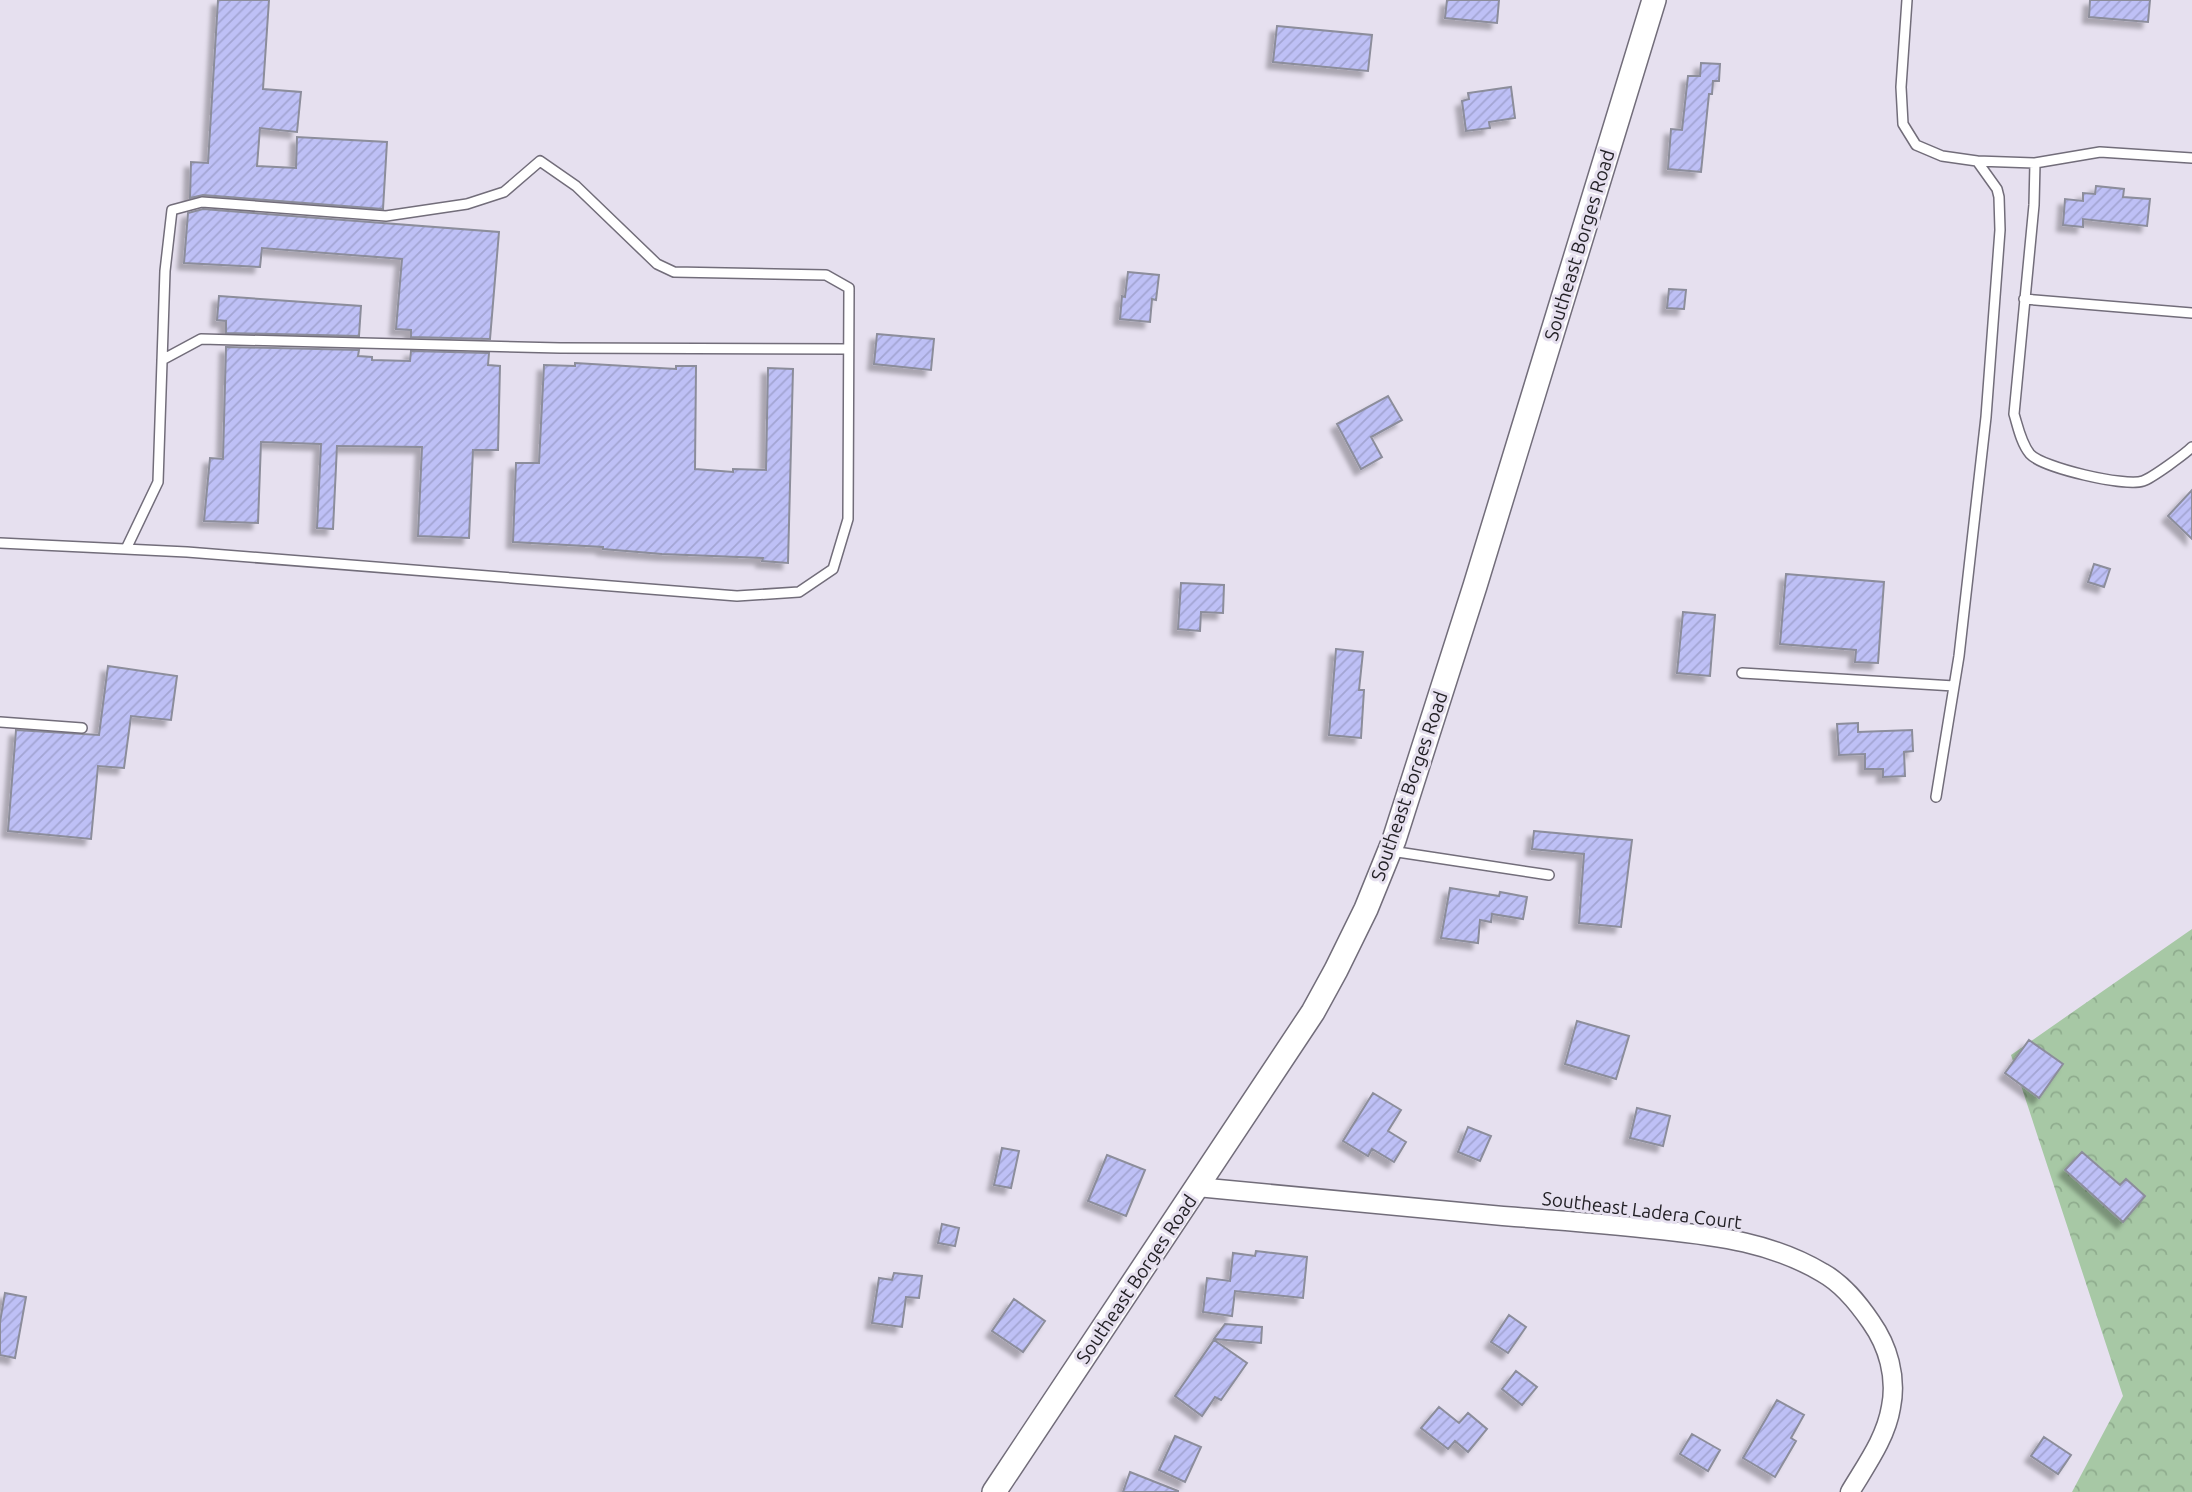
<svg xmlns="http://www.w3.org/2000/svg" width="2192" height="1492" viewBox="0 0 2192 1492" font-family="Ubuntu,sans-serif">
	<style>
		.forest { fill: url(#forest-crowns) }
		.building { fill: url(#building-hatch); stroke: #8c8d9b; stroke-width: 2; filter: url(#shadow) }
		.lines { fill: none; stroke-linecap: round; stroke-linejoin: round }
		.service-casing { stroke: #726d7a; stroke-width: 12 }
		.minor-casing { stroke: #726d7a; stroke-width: 21 }
		.tertiary-casing { stroke: #726d7a; stroke-width: 26 }
		.service { stroke: #fff; stroke-width: 9 }
		.minor { stroke: #fff; stroke-width: 18 }
		.tertiary { stroke: #fff; stroke-width: 23 }
		.labels { text-anchor: middle; dominant-baseline: central; stroke-width: 6; stroke-linejoin: round; paint-order: stroke }
		.street-label { font-size: 19px; fill: #232126; stroke: #e6e0ef }
	</style>
	<defs>
		<pattern id="forest-crowns" width="20" height="18" patternUnits="userSpaceOnUse" patternTransform="scale(1.75)"><rect width="20" height="18" fill="#a7c8a5"/><path d="M2 6a3 3 0 1 1 6 0M12 15a3 3 0 1 1 6 0" fill="none" stroke="#8fac8e"/></pattern>
		<pattern id="building-hatch" width="6" height="6" patternUnits="userSpaceOnUse" patternTransform="scale(1.75)"><rect width="6" height="6" fill="#bec0f6"/><path d="M-1 1l2-2M0 6l6-6M5 7l2-2" fill="none" stroke="#a3a5d3"/></pattern>
		<filter id="shadow"><feDropShadow dx="-6" dy="6" stdDeviation="2" flood-color="#0004"/></filter>
	</defs>
	<rect width="100%" height="100%" fill="#e6e0ef"/>
	<path class="forest" d="M2192,929v563h-120l51,-96 -112,-341z"/>
	<path class="building" d="M218,0h51l-6,89 38,3 -4,40 -37,-4 -3,38 39,2 1,-31 90,5 -4,67 -180,-14 -13,3 1,-36 17,1z
		M1447,0h52l-2,23 -52,-5z
		M2090,0h60l-2,22 -59,-5z
		M1277,26l95,9 -4,36 -95,-9z
		M1701,63l19,1 -1,17h-6l-1,13h-3l-8,78 -33,-3 3,-40 11,1 6,-54h12z
		M1511,87l4,31 -26,4 1,6 -24,3 -4,-30 7,-2 -1,-6z
		M2096,186l28,3 -1,8 27,2 -3,27 -64,-7v8l-20,-2 2,-26 18,2v-8l12,1z
		M203,209l296,23 -9,107 -79,-2v-7l-15,-1 6,-70 -140,-11 -2,19 -76,-4 4,-50z
		M1128,272l31,3 -3,25 -4,-1 -2,23 -30,-3 2,-23 3,1z
		M1669,289l17,1 -2,19 -17,-1z
		M219,296l142,10 -2,30 -133,-3v-12l-9,-1z
		M877,334l57,5 -3,31 -57,-6z
		M226,347l133,3 -1,6 14,1v3l38,1 1,-10 78,2 -1,12 12,1 -2,84h-25l-4,88 -51,-2 4,-89 -85,-1 -4,83 -16,-1 4,-84 -60,-2 -3,81 -54,-2 6,-63 13,1z
		M575,363l101,6v-3h20l-1,103 38,3v-3l33,1 2,-102 25,1 -5,194 -26,-2 1,-3 -101,-4 -59,-5v-2l-90,-5 3,-79h23l5,-98 31,1z
		M1388,396l14,24 -31,17 11,20 -21,12 -24,-45z
		M2192,490v49l-24,-23z
		M2094,564l16,5 -6,18 -16,-5z
		M1786,574l98,8 -6,81 -23,-1 1,-12 -76,-6z
		M1181,583l43,2 -1,28 -22,-1 -1,19 -22,-2z
		M1683,612l32,3 -5,61 -33,-3z
		M1336,649l27,3 -4,38h5l-3,48 -32,-3z
		M108,666l69,10 -6,44 -40,-4 -7,52 -26,-2 -7,73 -83,-8 8,-101 83,5z
		M1858,723v9l54,-2 1,21 -9,1 1,24 -22,1v-8h-18v-15l-26,1 -2,-31z
		M1534,831l98,9 -11,87 -42,-4 5,-69 -52,-5z
		M1450,888l49,8 1,-4 27,5 -4,22 -31,-5 -1,8 -11,-2 -2,23 -37,-5z
		M1577,1021l52,15 -13,43 -51,-15z
		M2029,1040l34,24 -24,34 -34,-25z
		M1373,1093l28,17 -13,21 18,11 -12,20 -22,-13 -4,7 -25,-15z
		M1637,1108l33,8 -7,30 -33,-8z
		M1468,1127l23,9 -11,25 -22,-9z
		M1002,1148l17,3 -8,37 -17,-3z
		M2082,1152l38,33 6,-6 19,17 -22,26 -58,-52z
		M1107,1155l38,15 -19,46 -38,-15z
		M942,1224l17,4 -4,18 -17,-3z
		M1256,1251l51,6 -4,41 -68,-7 -3,25 -29,-4 4,-34 23,3 3,-28 22,3z
		M894,1273l28,3 -3,22 -13,-1 -4,30 -30,-4 7,-45 13,2z
		M5,1293l21,4 -11,61 -15,-3v-33z
		M1014,1299l31,22 -22,31 -31,-21z
		M1509,1315l17,12 -18,26 -17,-11z
		M1225,1324l37,3 -1,16 -47,-4z
		M1214,1340l33,23 -26,37 -6,-3 -13,19 -27,-20z
		M1516,1371l21,16 -15,18 -20,-16z
		M1777,1400l27,15 -13,23 5,3 -21,36 -32,-19z
		M1439,1407l20,16 9,-10 19,16 -19,23 -13,-11 -7,8 -27,-21z
		M1692,1434l28,16 -12,21 -28,-17z
		M1175,1436l26,11 -16,35 -26,-12z
		M2044,1437l27,18 -13,19 -27,-18z
		M1130,1472l48,19v1h-55z"/>
	<g class="lines">
		<defs>
			<path id="service" d="M1907,0l-6,87 2,37 13,21 26,11 35,5 58,2 65,-11 92,6
				M2035,163l-1,42 -20,209c4,13 7,29 16,40 13,14 95,33 113,27 9,-3 42,-27 49,-34
				M2024,299l168,14
				M162,360l39,-21 359,9 288,1
				M0,543l187,9 550,44 62,-4 34,-23 15,-50 1,-231 -23,-13 -152,-3 -17,-8 -81,-78 -36,-25 -36,31 -37,12 -81,12 -184,-14 -30,8 -7,61 -7,211 -32,67
				M1742,673l212,13
				M0,722l82,6
				M1936,797l23,-141 27,-239 14,-187 -1,-33 -2,-8 -20,-28
				M1391,851l158,24"/>
			<path id="minor" d="M1197,1187c102,10 204,20 306,29 53,4 105,8 158,14 57,6 112,13 162,43 20,11 35,30 48,49 17,24 26,55 20,85 -5,31 -25,58 -41,85"/>
			<path id="tertiary" d="M994,1492l319,-480 23,-42 30,-61 28,-69 81,-254 179,-586"/>
		</defs>
		<use href="#service" class="service-casing"/>
		<use href="#minor" class="minor-casing"/>
		<use href="#tertiary" class="tertiary-casing"/>
		<use href="#service" class="service"/>
		<use href="#minor" class="minor"/>
		<use href="#tertiary" class="tertiary"/>
	</g>
	<g class="labels">
		<g class="street-label">
			<text transform="translate(1579 245) rotate(-73)">Southeast Borges Road</text>
			<text transform="translate(1409 786) rotate(-71)">Southeast Borges Road</text>
			<text transform="translate(1642 1210) rotate(7)">Southeast Ladera Court</text>
			<text transform="translate(1136 1279) rotate(-56)">Southeast Borges Road</text>
		</g>
	</g>
</svg>
